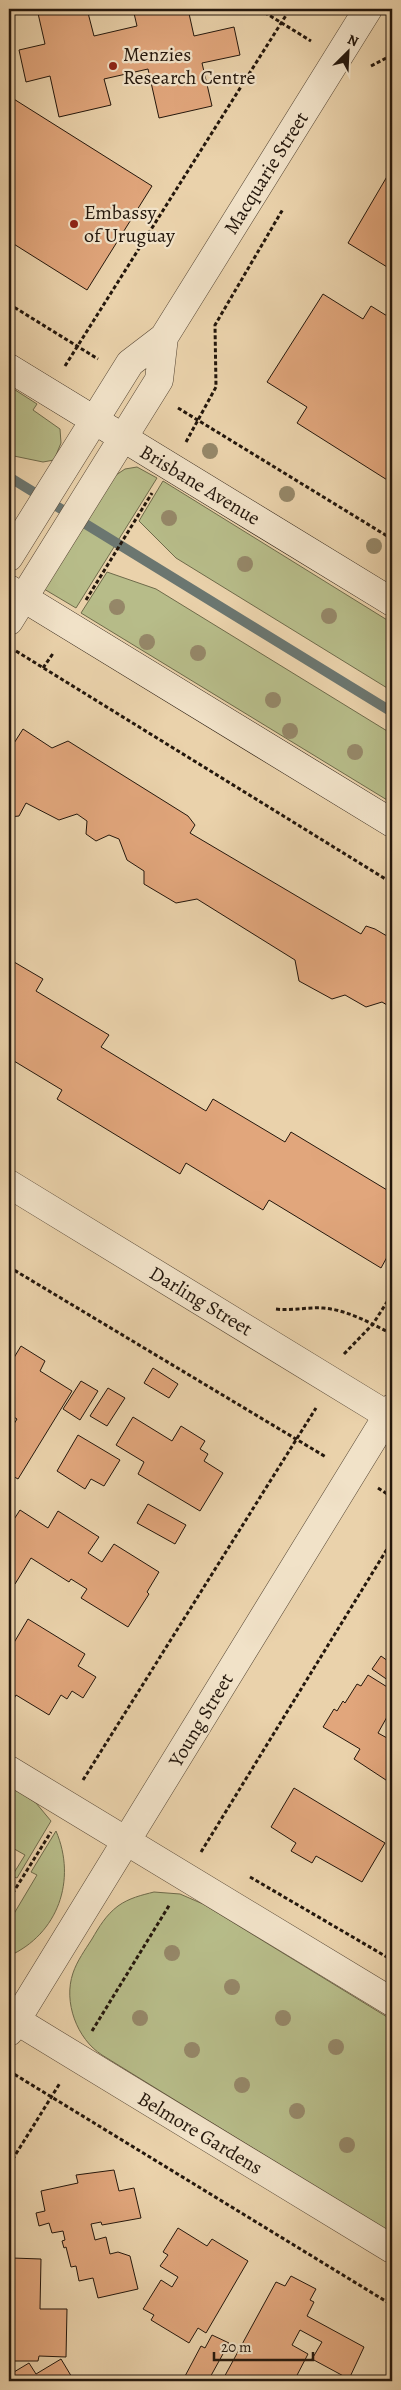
<svg xmlns="http://www.w3.org/2000/svg" width="401" height="2390" viewBox="0 0 401 2390" font-family="Alegreya,serif">
	<style>
		.green { fill: #b7bc89; stroke: #6e6a4a }
		.lines { fill: none; stroke-linecap: round; stroke-linejoin: round }
		.stream { stroke: #6b7670; stroke-width: 10 }
		.building { fill: #e1a67c; stroke: #24170c }
		.street-casing { stroke: #564634; stroke-width: 29 }
		.secondary-casing { stroke: #24170c; stroke-width: 29 }
		.path { stroke: #24170c; stroke-width: 3; stroke-dasharray: 4 2.5; stroke-linecap: butt }
		.street { stroke: #f1e2c8; stroke-width: 28 }
		.secondary { stroke: #f1e2c8; stroke-width: 28 }
		.tree { fill: #958768 }
		.poi-dot { fill: #8f2418; stroke: #f1e2c8; stroke-width: 2 }
		.labels { text-anchor: middle; dominant-baseline: central; stroke-width: 4.5; stroke-linejoin: round; paint-order: stroke }
		.poi-label { font-size: 20px; fill: #24170c; stroke: #f1e2c8; text-anchor: start }
		.street-label { font-size: 20px; fill: #24170c; stroke: #f1e2c8 }
	</style>
	<rect width="100%" height="100%" fill="#ead2ab"/>
	<filter id="stains"><feTurbulence type="fractalNoise" baseFrequency=".004" numOctaves="4"/><feColorMatrix values="0 0 0 0 .2 0 0 0 0 .09 0 0 0 0 .02 0 0 0 .5 -.17"/></filter>
	<radialGradient id="worn" r=".72"><stop offset=".6" stop-color="#630" stop-opacity="0"/><stop offset="1" stop-color="#630" stop-opacity=".3"/></radialGradient>
	<path class="green" d="M9,386l28,18 -4,6 27,19 1,14 -7,17 -11,2 -34,-7z
		M137,467l20,11 -81,130 -32,-19 69,-112 12,-8z
		M163,481l229,142v68l-216,-133 -37,-37z
		M107,572l49,17 236,145v69l-311,-190z
		M9,1785l27,18 15,18 -34,57 -5,-2 13,-21 -16,-9z
		M56,1831c21,49 2,103 -47,125v-34l28,-47 -6,-3z
		M154,1892l26,2 23,10 189,116v214l-290,-179c-25,-16 -39,-53 -29,-82 4,-12 12,-23 19,-34 7,-12 14,-24 26,-33 11,-8 24,-11 36,-14z"/>
	<g class="lines">
		<path class="stream" d="M9,477l383,235"/>
	</g>
	<path class="building" d="M37,9h50l7,27 43,-10 -4,-17h55l6,27 40,-9 6,28 -38,8 10,43 -53,12 -11,-49 -44,10 7,26 -52,12 -9,-41 -24,6 -7,-32 26,-6z
		M9,96l143,90 -65,104 -78,-49z
		M392,168v102l-44,-27z
		M323,294l40,25 8,-13 21,13v164l-95,-60 10,-16 -40,-25z
		M23,729l29,19 16,-7 120,75 7,9 -5,8 171,101 5,-8 9,3 17,10v69l-10,-6 -16,5 -21,-12 -13,4 -33,-18 -4,-21 -98,-61 -21,4 -32,-19v-13l-17,-11 -8,-21 -10,-4 -13,6 -10,-7 1,-13 -10,-7 -18,6 -33,-17 -7,13 -10,1v-66z
		M9,959l34,20 -7,12 73,44 -8,12 105,64 7,-12 72,43 6,-10 101,61v55l-11,20 -112,-68 -6,10 -77,-47 -6,11 -123,-75 5,-9 -53,-32z
		M21,1346l24,15 -5,10 32,20 -54,88 -9,-5v-42l8,-13 -8,-5v-48z
		M153,1368l25,16 -9,14 -25,-15z
		M81,1381l17,10 -18,29 -17,-11z
		M108,1388l17,10 -18,28 -17,-10z
		M133,1417l39,24 9,-15 24,15 -5,8 8,5 -4,7 19,12 -23,38 -62,-37 6,-12 -28,-17z
		M78,1435l42,25 -16,26 -13,-7 -6,10 -28,-18z
		M148,1504l38,21 -11,19 -38,-21z
		M20,1510l28,18 10,-17 41,26 -11,16 14,9 12,-18 45,28 -12,20 2,2 -21,33 -47,-29 6,-9 -16,-10 -2,3 -38,-24 -16,26 -6,-4v-53z
		M28,1619l57,35 -7,12 18,11 -13,21 -11,-7 -5,8 -6,-4 -12,20 -33,-20 -5,9 -2,-1v-52z
		M381,1656l11,8v19l-20,-14z
		M368,1675l24,15v8l-4,7 4,3 -14,25 9,5 5,-8v54l-38,-25 6,-10 -37,-22 11,-18 3,2 6,-10 2,2 12,-19 4,2z
		M294,1788l91,55 -23,39 -46,-26 -4,7 -21,-12 5,-8 -25,-16z
		M114,2170l5,21 15,-3 7,30 -39,7 -1,-3 -10,2 4,16 11,-3 4,17 8,-2 12,4 8,33 -40,9 -5,-20 -14,3 -3,-15 -5,1 -5,-20 -2,1 -2,-7 3,-1 -2,-9 -11,2 -3,-10 -10,3 -3,-13 9,-2 -4,-20 37,-8 -2,-8z
		M178,2228l29,18 5,-7 36,22 -42,72 -8,-5 -9,15 -38,-23 3,-5 -11,-6 18,-29 11,7 6,-10 -18,-11 8,-11 -5,-3z
		M12,2258l29,1 -1,50h27l-1,48 -27,-1 -1,5h-29v-83h3z
		M291,2276l25,13 -6,11 4,2 -7,14 57,31 -15,32 -37,-20 10,-17 -22,-12 -8,15 16,9 -14,27h-72l54,-99 9,4z
		M212,2335l17,8 -21,38h-18l-6,-3 17,-32 4,2z
		M61,2359l12,20 -3,2h-61v-6l20,-12 7,11z
		M392,2369v12h-6z"/>
	<g class="lines">
		<defs>
			<path id="street" d="M9,557l121,-194 34,-26 204,-328
				M9,621l150,-241 5,-43
				M9,1184l383,234
				M9,1770l383,232
				M9,2016l383,233
				M9,2032l383,-624"/>
			<path id="secondary" d="M9,368l383,234
				M9,589l383,234"/>
		</defs>
		<use href="#street" class="street-casing"/>
		<use href="#secondary" class="secondary-casing"/>
		<path class="path" d="M259,9l52,32
			M371,66l21,-11
			M9,304l89,55
			M65,366l225,-357
			M178,408l214,131
			M186,442l30,-55 -1,-62 68,-116
			M86,600l66,-107
			M16,651l376,232
			M43,668l11,-16
			M9,1267l317,190
			M276,1309c16,2 31,-2 47,-1 25,2 47,15 69,26
			M344,1354l29,-30 19,-30
			M378,1488l14,9
			M83,1780l233,-372
			M201,1852l191,-311
			M250,1877l142,83
			M9,1899l42,-67
			M92,2031l78,-127
			M9,2071l383,234
			M9,2165l51,-82"/>
		<use href="#street" class="street"/>
		<use href="#secondary" class="secondary"/>
	</g>
	<g class="tree">
		<circle cx="210" cy="451" r="8"/>
		<circle cx="287" cy="494" r="8"/>
		<circle cx="169" cy="518" r="8"/>
		<circle cx="374" cy="546" r="8"/>
		<circle cx="245" cy="564" r="8"/>
		<circle cx="117" cy="607" r="8"/>
		<circle cx="329" cy="616" r="8"/>
		<circle cx="147" cy="642" r="8"/>
		<circle cx="198" cy="653" r="8"/>
		<circle cx="273" cy="700" r="8"/>
		<circle cx="290" cy="731" r="8"/>
		<circle cx="355" cy="752" r="8"/>
		<circle cx="172" cy="1953" r="8"/>
		<circle cx="232" cy="1987" r="8"/>
		<circle cx="140" cy="2018" r="8"/>
		<circle cx="283" cy="2018" r="8"/>
		<circle cx="336" cy="2047" r="8"/>
		<circle cx="192" cy="2050" r="8"/>
		<circle cx="242" cy="2085" r="8"/>
		<circle cx="297" cy="2111" r="8"/>
		<circle cx="347" cy="2145" r="8"/>
	</g>
	<g class="poi-dot">
		<circle cx="113" cy="66" r="5"/>
		<circle cx="74" cy="224" r="5"/>
	</g>
	<g class="labels">
		<g class="poi-label">
			<text x="123" y="54">Menzies<tspan x="123" dy="23">Research Centre</tspan></text>
			<text x="84" y="212">Embassy<tspan x="84" dy="23">of Uruguay</tspan></text>
		</g>
		<g class="street-label">
			<text transform="translate(266 173) rotate(-58)">Macquarie Street</text>
			<text transform="translate(200 485) rotate(31)">Brisbane Avenue</text>
			<text transform="translate(201 1301) rotate(31)">Darling Street</text>
			<text transform="translate(201 1720) rotate(-59)">Young Street</text>
			<text transform="translate(200 2133) rotate(31)">Belmore Gardens</text>
		</g>
	</g>
	<rect width="401" height="2390" fill="none" stroke="#ead2ab" stroke-width="30"/>
	<rect x="10" y="10" width="381" height="2370" fill="none" stroke="#24170c" stroke-width="2.5"/>
	<rect x="15" y="15" width="371" height="2360" fill="none" stroke="#24170c"/>
	<g transform="translate(348 52) rotate(24)" stroke="#f1e2c8" stroke-width="4" paint-order="stroke">
	<path d="M0-4L9 19L0 12L-9 19Z" fill="#24170c"/>
	<text y="-8" font-size="14" font-weight="bold" text-anchor="middle" fill="#24170c">N</text>
	</g>
	<path d="M214 2352v8h99v-8" fill="none" stroke="#24170c" stroke-width="2.5"/>
	<text x="221" y="2352" font-size="15" fill="#24170c" stroke="#f1e2c8" stroke-width="4" paint-order="stroke">20 m</text>
	<rect width="100%" height="100%" filter="url(#stains)"/>
	<rect width="100%" height="100%" fill="url(#worn)"/>
</svg>
